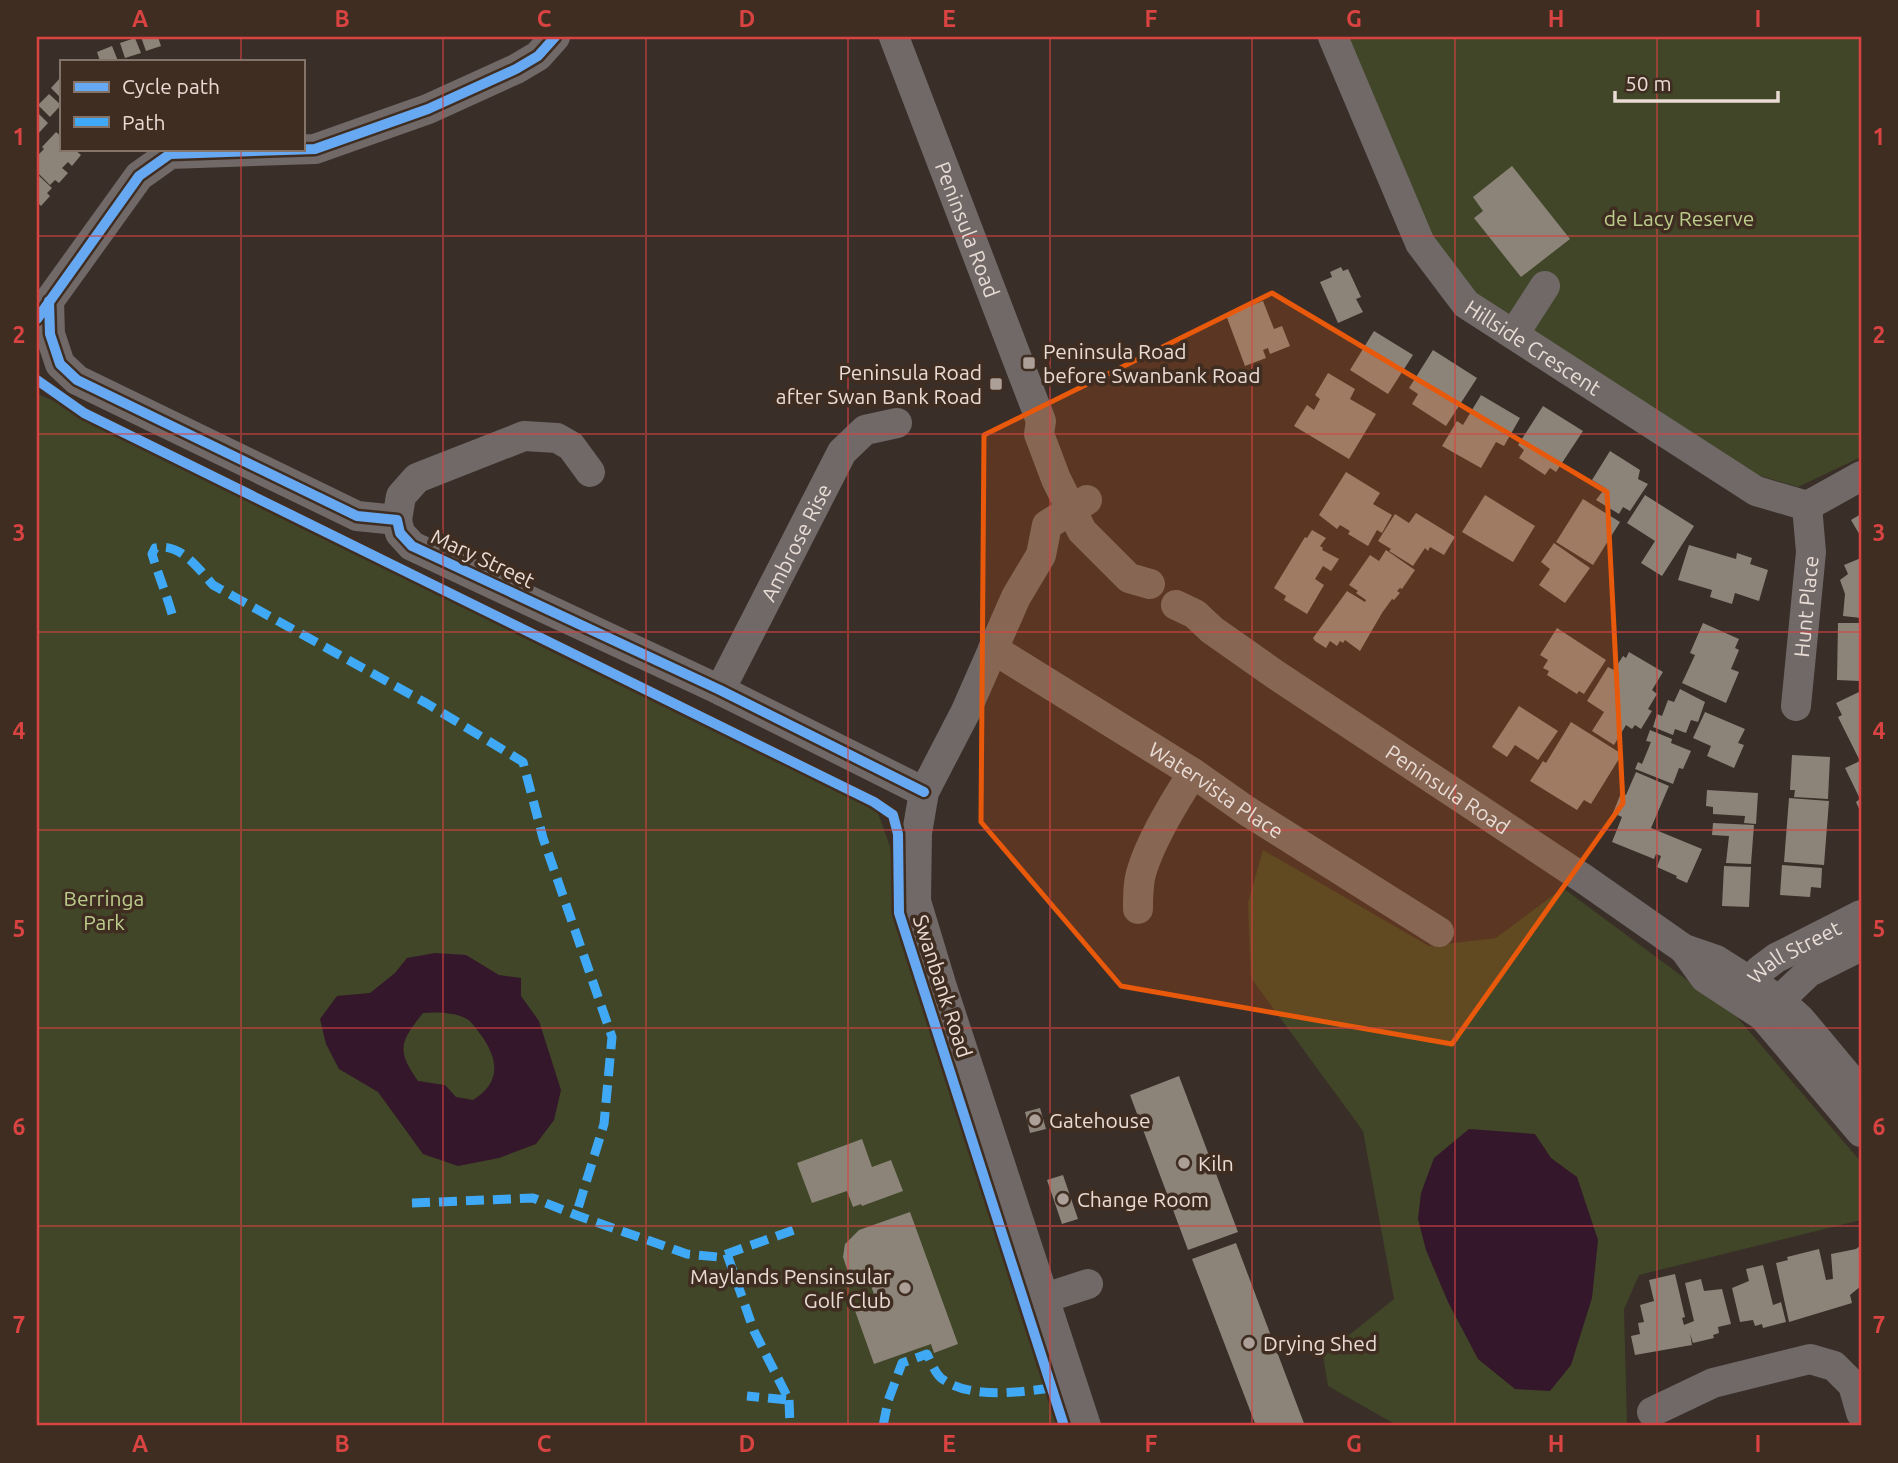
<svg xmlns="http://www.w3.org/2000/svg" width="1898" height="1463" viewBox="0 0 1898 1463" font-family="Ubuntu,sans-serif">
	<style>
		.green { fill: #404627 }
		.water { fill: #34172a; fill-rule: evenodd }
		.building { fill: #8c8479 }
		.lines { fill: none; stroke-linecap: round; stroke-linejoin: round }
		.minor { stroke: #706967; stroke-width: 30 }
		.quiet { stroke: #3fa9f5; stroke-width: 9; stroke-dasharray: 18 9; stroke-linecap: butt }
		.cycleway-casing { stroke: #402d21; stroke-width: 15 }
		.cycleway { stroke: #66a8f1; stroke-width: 10 }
		.marked { fill: #e8590c; fill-opacity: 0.2; stroke: #e8590c; stroke-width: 5; stroke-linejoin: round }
		.grid { fill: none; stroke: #d94342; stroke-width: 2; stroke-opacity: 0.55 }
		.poi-dot { fill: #ab9f98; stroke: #402d21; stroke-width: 2.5 }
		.labels { text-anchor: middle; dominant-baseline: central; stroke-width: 7; stroke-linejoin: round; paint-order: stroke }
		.park-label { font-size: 21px; fill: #bbcd8b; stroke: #402d21 }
		.street-label { font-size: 21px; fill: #e9dcd5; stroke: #402d21 }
		.poi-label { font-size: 21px; fill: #e9dcd5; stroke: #402d21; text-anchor: start }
		.neatline { fill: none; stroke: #d94342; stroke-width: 2.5 }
		.grid-label { font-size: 23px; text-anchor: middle; font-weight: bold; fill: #d94342 }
	</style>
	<rect width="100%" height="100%" fill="#392e28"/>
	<path class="green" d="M1333,37h528v420l-63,30 -51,-15 -303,-198z
		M37,394l47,19 790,389 42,117 148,507h-1027z
		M1263,850l166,96 67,-8 67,-50 174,129 124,145v58l-222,55 -15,34 3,113 -3,4h-226l-70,-40 -5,-30 71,-57 -31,-168 -112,-153 -3,-75z"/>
	<path class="water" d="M435,953l31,2 33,20 22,3v18l18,25 22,69 -7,30 -18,24 -37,14 -41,8 -35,-12 -45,-62 -39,-23 -13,-25 -6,-25 17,-23 33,-3 25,-20 12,-15zM423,1013c13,-1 31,-1 44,6 5,3 10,11 14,16 18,25 20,48 -8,65l-17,-3 -11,-12 -27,-4c-22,-31 -18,-39 5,-68z
		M1469,1129l66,5 16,24 26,19 21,63 -6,58 -21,67 -21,26 -35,-2 -37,-30 -30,-57 -22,-52 -8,-31 3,-26 13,-35z"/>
	<path class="building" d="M141,37h17l3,9 -15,5z
		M135,38l6,15 -16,5 -5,-15z
		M112,46l6,15h-18l-3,-9z
		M61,77v21l-10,-10z
		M49,94l12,11 -11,12 -12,-12z
		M37,112l11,11 -11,12z
		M56,132l5,4v13h13l7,6 -9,11 -4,-4 -6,6 6,5 -9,10 -4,-3 -5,5 -13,-13v-16l7,-7 -2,-2z
		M1512,166l58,73 -49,38 -47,-59 9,-7 -10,-14z
		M37,174l15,14 -5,5 3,3 -9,10 -4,-4z
		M1341,267l2,4 5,-2 13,28 -5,2 7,13 -25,11 -18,-41 12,-5 -2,-5z
		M1263,301l11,28 8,-3 8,20 -20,8 -2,-6 -5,2 3,8 -21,8 -19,-51z
		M1374,331l39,24 -25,39 -38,-24z
		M1433,350l44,28 -31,48 -34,-22 6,-10 -9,-6z
		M1328,373l27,16 -5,10 26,15 -27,45 -55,-33 13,-21 7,5 6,-11 -5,-4z
		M1481,395l39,23 -16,28 -8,-4 -15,26 -39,-22 15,-25 6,4z
		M1543,406l40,25 -27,41 -6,-4 -5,7 -26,-17 5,-8 -6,-5z
		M1610,451l30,19 -2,9 10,5 -18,27 -7,-4 -4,7 -23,-14 9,-12 -13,-8z
		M1346,472l34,21 -7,11 19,11 -10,18 -5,-3 -9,16 -20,-12 2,-3 -10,-6 -3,4 -18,-14z
		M1485,495l50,31 -22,36 -51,-30z
		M1645,495l49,31 -32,50 -21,-13 14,-22 -28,-18z
		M1583,499l37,23 -27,43 -37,-23z
		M1416,513l39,24 -11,18 -14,-8 -2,4 -3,-3 -12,18 -24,-15 2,-2 -13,-8 17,-27 14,9z
		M1861,514v23l-10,-17z
		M1312,530l14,8 -6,8 3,2 -1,2 17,9 -8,12 -8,-5 -8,13 9,6 -17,29 -23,-14 2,-4 -12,-8 31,-51 2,1z
		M1554,543l36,25 -25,35 -26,-18 11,-16 -9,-7z
		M1689,545l47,14 1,-6 15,5 -2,6 18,6 -9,31 -24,-8 -3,11 -22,-7 2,-7 -34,-10z
		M1386,550l29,20 -13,19 -2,-1 -3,3 3,2 -6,7 -2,-1 -10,14 -22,38 -15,-11 -2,3 -3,-2 -3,5 -7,-5 -4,7 -11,-7 -2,-3 34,-47 18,11 1,-2 -10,-7 2,-2 -9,-6 21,-30 9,6z
		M1861,558v60l-18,-2 2,-22 -5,-14 8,-6 -4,-9z
		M1703,623l36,16 -4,9 4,2 -8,19 8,3 -13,31 -44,-20 13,-28 -5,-2z
		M1838,623h23l-1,58 -23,-1z
		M1557,628l49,32 -22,34 -5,-3 -2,3 -30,-19 2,-4 -6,-3 5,-8 -8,-5z
		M1629,652l34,20 -11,18 5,4 -9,15 4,2 -11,18 -6,-4 -3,4 -6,-4 -12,20 -22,-14 12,-19 -17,-11 21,-34 6,3 9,-14 3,2z
		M1680,689l25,13 -7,20 -7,-2 -5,13 -11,-4 -2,6 -20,-8 4,-13 5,2 6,-16 6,2z
		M1859,692l2,4v117l-5,-11 4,-3 -15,-31 15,-7 -22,-44 4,-2 -6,-12z
		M1519,706l39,25 -20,29 -23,-15 -8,12 -15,-10z
		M1705,712l40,17 -7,14 6,2 -10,23 -27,-12 4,-10 -18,-8z
		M1571,722l51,32 -31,50 -7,-4 -7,10 -47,-29 13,-20 3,2z
		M1650,730l22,9 -1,4 20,8 -8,18 -4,-1 -6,16 -38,-15 3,-7 4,2 9,-22 -5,-1z
		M1792,755l38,2 -2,42 -34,-2 1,-7h-5z
		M1636,772l33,14 -18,42 51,21 -15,34 -11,-5 1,-2 -20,-9 4,-11 -5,-2 -2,5 -42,-17 10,-25 -9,-4 8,-20 5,2z
		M1707,790l51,3 -2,31 -12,-1 1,-7 -32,-2v-7l-7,-1z
		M1789,798l40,3 -5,64 -40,-3z
		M1713,823l41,2 -3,39 -25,-1 3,-27 -17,-1z
		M1782,865l40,3 -1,20 -10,-1 -1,10 -30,-2z
		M1724,866l27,1 -2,40 -27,-1z
		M1179,1076l59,156 -50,18 -58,-155z
		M1040,1108l6,21 -16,4 -5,-21z
		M862,1139l10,28 19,-7 12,31 -41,15 -1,-2 -8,3 -6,-16 -35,12 -15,-40z
		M1063,1175l15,44 -16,5 -15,-44z
		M910,1212l48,132 -24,9 -3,-9 -57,20 -21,-59 22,-8 -6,-17 -12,-3 -10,-8 -4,-12 2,-13 14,-14z
		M1236,1243l69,183h-49l-64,-167z
		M1861,1245v41l-11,9 2,8 -63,19 -13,-59 12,-3 -1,-3 32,-8 7,31 7,-1 -2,-25 25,-5z
		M1763,1265l10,40 8,-3 5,20 -23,6 -1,-4 -7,2 -2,-6 -13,2 -8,-34 17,-7 -3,-12z
		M1675,1274l10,43 -3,1 2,7 10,-4 -9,-38 16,-4 3,12 18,-2 9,35 -13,3 1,6 -6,2 1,3 -21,5 -3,-9 2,11 -57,10 -4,-19 9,-2 -2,-11 6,-1 -4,-17 14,-4 -5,-21z"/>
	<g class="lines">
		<g class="minor">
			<path d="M555,37l-17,19 -22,13 -88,40 -113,40 -145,5 -31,22 -90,125 1,33 10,30 17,16 280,136 40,4 3,13 12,13 308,144 204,102"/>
			<path id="s1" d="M894,37l147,384 -2,13 17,45 26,52 47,47 21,6"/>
			<path id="s2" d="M1333,37l87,206 46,61 290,187 51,15 54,-30"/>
			<path d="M1514,334l31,-48"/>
			<path d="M397,520l4,-24 16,-18 107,-42 33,2 14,8 19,26"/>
			<path id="s3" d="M1176,605l19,9 17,16 64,45 308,204 100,70 32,11 63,40 21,19 61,73"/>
			<path id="s4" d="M993,649l200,124 54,38 192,121"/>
			<path id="s5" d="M720,690l122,-238 23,-22 32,-7"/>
			<path id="s6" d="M1796,706l15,-154 -4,-46"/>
			<path d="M1138,909c0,-13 0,-27 4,-39 9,-29 34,-71 51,-97"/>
			<path d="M1684,949l21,29 58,38 98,116"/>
			<path id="s7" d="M1738,995l22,-25 16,-12 85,-43"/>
			<path d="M1766,1013l43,-41 52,-26"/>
			<path d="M1045,1298l43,-14"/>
			<path d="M1652,1412l61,-29 97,-24 24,7 19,19 8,28"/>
			<path d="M1086,1426l-144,-439 -26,-86 1,-68 7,-41 41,-79 51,-116 25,-42 6,-30 40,-25"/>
		</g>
		<path class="quiet" d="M172,614c-6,-21 -14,-40 -20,-60l3,-6c25,-6 43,20 58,37l213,118 97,59 20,76 69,199 -8,87 -28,91
			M412,1203l121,-5 43,17 111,39 31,3 76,-27
			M727,1254l27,77 35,69 -42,-4
			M789,1400l1,26
			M883,1426l5,-25 14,-38 25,-9c4,8 8,19 14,24 29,22 78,14 111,10"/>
		<defs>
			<path id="cycleway" d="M49,301l1,33 10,30 17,16 280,136 40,4 3,13 12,13 308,144 204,102
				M37,319l102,-143 31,-22 145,-5 113,-40 88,-40 22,-13 17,-19
				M37,380l47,33 790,389 19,13 5,19 1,79 165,513"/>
		</defs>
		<use href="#cycleway" class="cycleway-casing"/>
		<use href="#cycleway" class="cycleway"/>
	</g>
	<path class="marked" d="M1272,293l335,199 16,311 -171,241 -331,-58 -140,-164 3,-387z"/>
	<path class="grid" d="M241,37v24M443,37v1389M646,37v1389M848,37v1389M1050,37v1389M1252,37v1389M1455,37v1389M1657,37v1389M241,149v1277M37,236h1824M37,434h1824M37,632h1824M37,830h1824M37,1028h1824M37,1226h1824"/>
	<g class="poi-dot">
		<rect x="1022" y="356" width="14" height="14" rx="3.5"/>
		<rect x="989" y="377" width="14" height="14" rx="3.5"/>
		<circle cx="1035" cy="1120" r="7"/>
		<circle cx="1184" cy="1163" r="7"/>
		<circle cx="1063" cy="1199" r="7"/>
		<circle cx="905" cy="1288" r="7"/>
		<circle cx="1249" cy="1343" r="7"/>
	</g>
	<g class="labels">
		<g class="park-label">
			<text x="1679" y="218">de Lacy Reserve</text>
			<text x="104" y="898">Berringa<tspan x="104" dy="24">Park</tspan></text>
		</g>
		<g class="street-label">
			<text stroke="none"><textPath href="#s1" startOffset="206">Peninsula Road</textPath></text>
			<text stroke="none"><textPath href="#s2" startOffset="380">Hillside Crescent</textPath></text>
			<text stroke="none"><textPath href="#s5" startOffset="166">Ambrose Rise</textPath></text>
			<text transform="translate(483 558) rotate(25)">Mary Street</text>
			<text stroke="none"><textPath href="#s6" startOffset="100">Hunt Place</textPath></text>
			<text stroke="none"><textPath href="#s3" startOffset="329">Peninsula Road</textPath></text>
			<text stroke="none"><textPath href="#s4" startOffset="264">Watervista Place</textPath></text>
			<text stroke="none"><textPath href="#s7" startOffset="72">Wall Street</textPath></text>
			<text transform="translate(943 986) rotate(72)">Swanbank Road</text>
		</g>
		<g class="poi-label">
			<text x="1043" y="351">Peninsula Road<tspan x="1043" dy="24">before Swanbank Road</tspan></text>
			<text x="982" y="372" text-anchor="end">Peninsula Road<tspan x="982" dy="24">after Swan Bank Road</tspan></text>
			<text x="1049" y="1120">Gatehouse</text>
			<text x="1198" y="1163">Kiln</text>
			<text x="1077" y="1199">Change Room</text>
			<text x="891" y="1276" text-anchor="end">Maylands Pensinsular<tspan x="891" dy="24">Golf Club</tspan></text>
			<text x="1263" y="1343">Drying Shed</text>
		</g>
	</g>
	<rect width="1898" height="1463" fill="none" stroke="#402d21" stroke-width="77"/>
	<rect x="60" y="60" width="245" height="91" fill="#402d21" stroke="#847369" stroke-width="2"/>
	<rect x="74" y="82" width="35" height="10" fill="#66a8f1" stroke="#847369" stroke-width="2"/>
	<text x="122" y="94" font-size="21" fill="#e9dcd5">Cycle path</text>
	<rect x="74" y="117" width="35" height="10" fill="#3fa9f5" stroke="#847369" stroke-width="2"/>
	<text x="122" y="130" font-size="21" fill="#e9dcd5">Path</text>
	<path d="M1615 91v10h163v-10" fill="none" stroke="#e9dcd5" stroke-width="3.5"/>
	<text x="1625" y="91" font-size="21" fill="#e9dcd5" stroke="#402d21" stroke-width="5" paint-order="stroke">50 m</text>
	<rect x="38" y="38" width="1822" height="1386" class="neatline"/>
	<g class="grid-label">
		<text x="140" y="27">A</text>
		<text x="342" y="27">B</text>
		<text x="544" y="27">C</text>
		<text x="747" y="27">D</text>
		<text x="949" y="27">E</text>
		<text x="1151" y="27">F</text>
		<text x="1354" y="27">G</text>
		<text x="1556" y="27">H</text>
		<text x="1758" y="27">I</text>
		<text x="19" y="145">1</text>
		<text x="1879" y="145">1</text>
		<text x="19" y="343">2</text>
		<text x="1879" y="343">2</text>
		<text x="19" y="541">3</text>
		<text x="1879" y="541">3</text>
		<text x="19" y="739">4</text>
		<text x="1879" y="739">4</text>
		<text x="19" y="937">5</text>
		<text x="1879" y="937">5</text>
		<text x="19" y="1135">6</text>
		<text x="1879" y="1135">6</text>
		<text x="19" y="1333">7</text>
		<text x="1879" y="1333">7</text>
		<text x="140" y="1452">A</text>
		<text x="342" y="1452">B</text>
		<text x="544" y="1452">C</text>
		<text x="747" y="1452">D</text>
		<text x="949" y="1452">E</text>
		<text x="1151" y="1452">F</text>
		<text x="1354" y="1452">G</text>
		<text x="1556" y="1452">H</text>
		<text x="1758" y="1452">I</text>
	</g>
</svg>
